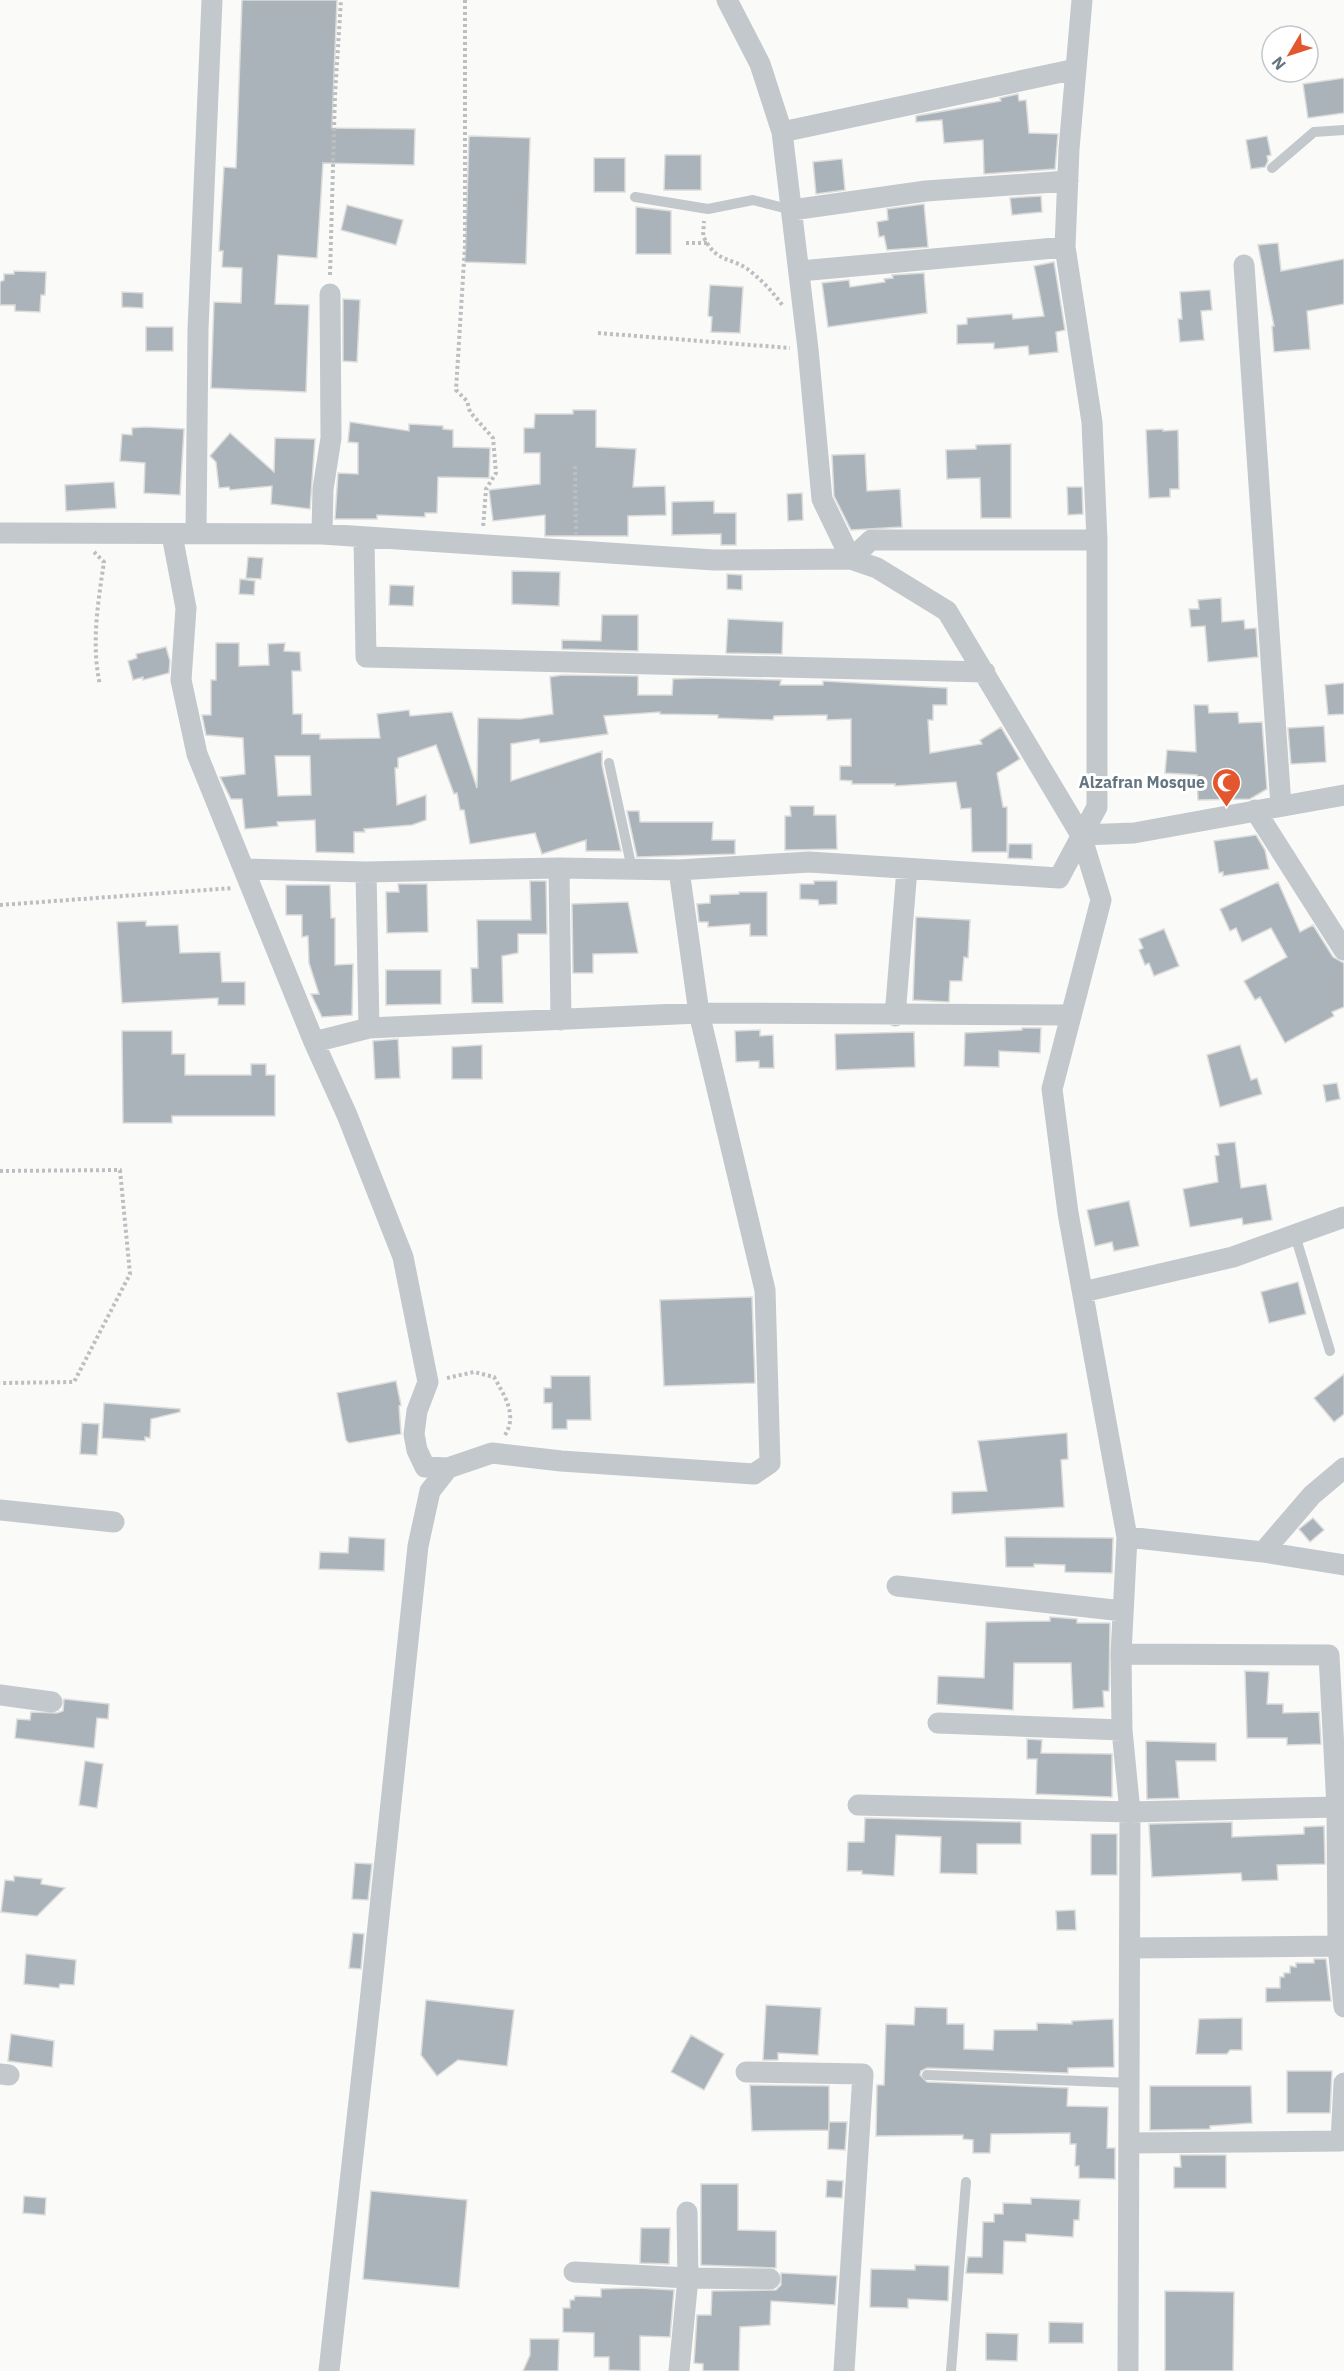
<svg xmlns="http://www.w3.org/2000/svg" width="1344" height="2371" viewBox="0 0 1344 2371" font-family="'IBM Plex Sans',sans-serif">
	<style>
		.building { fill: #aab3b9; stroke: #dcdcda; stroke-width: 1.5; fill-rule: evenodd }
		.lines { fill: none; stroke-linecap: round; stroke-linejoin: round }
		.path { stroke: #bbbfc2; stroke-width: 4; stroke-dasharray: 3 3; stroke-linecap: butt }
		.service { stroke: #c3c8cc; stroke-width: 10 }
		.minor { stroke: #c3c8cc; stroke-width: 21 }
		.labels { text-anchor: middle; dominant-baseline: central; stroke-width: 6; stroke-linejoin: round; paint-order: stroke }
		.poi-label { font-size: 16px; font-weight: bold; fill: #657683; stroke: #fff; text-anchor: end }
	</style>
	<rect width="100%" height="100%" fill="#fafaf8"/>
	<path class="building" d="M242,0h95l-5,128 83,1 -1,36 -91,-2 -6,95 -39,-3 -3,49 34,1 -3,87 -95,-4 3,-86 27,1 1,-35 -20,-1 1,-16h-4l5,-84 12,1z
		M1344,78v35l-36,5 -5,-34z
		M1018,94l1,7 7,-1 3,33 29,1 -3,35 -71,5 -1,-34 -39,3 -2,-23 -26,2v-6l85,-15 -1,-3z
		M469,136l61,2 -4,126 -61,-2z
		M1267,136l4,19 -4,1 1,5 -3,6 -14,2 -5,-29z
		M665,155h36v35h-37z
		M594,158h31v34h-31z
		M842,159l3,31 -29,4 -3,-32z
		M1041,196l1,16 -30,3 -2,-17z
		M924,204l4,43 -41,3 -3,-14 -5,1 -2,-15 11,-2 -1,-11z
		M347,205l56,15 -7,25 -55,-15z
		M636,207l35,4v43h-35z
		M1278,243l3,28 63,-12v45l-37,7 3,38 -36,3 -2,-26h2l-16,-81z
		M1054,262l11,68 -9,2 2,20 -29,3 -1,-9 -34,3v-6l-37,1v-19l10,-1v-6l45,-4 1,5 31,-3 -10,-50z
		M14,271l32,1 -1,23h-4l-1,17 -25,-1v-6h-15v-23l4,-2v-6h10z
		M924,273l3,40 -99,14 -6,-44 27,-3 1,7 35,-5 -1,-3 9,-1 -1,-3z
		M710,285l33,2 -3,46 -29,-1 1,-15 -4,-1z
		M1210,290l2,20 -11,1 3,29 -24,2 -2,-23h4l-2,-27z
		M122,292l21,1v15l-21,-1z
		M343,299l17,1 -3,62 -14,-1z
		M146,327h27v24h-27z
		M573,410h23v37l40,2 -3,38 32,-1 1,29 -38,1v20h-83v-21l-52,6 -4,-31 51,-6v-31h-16v-25h10l1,-14h38z
		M350,422l59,9v-7l34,2v3l10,1v17l37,1 -1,30 -51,-1 -1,36h-12v4l-48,-2v4h-42l3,-46 20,1v-31l-10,-1z
		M145,427l39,2 -4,66 -36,-2 1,-30 -25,-2 2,-27 10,1v-7z
		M1163,429v2l15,-1 1,59h-9v8l-21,1 -3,-68z
		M230,433l44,39 1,-34 40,1 -5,70 -39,-5 1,-18 -42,4 -1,-3 -10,1 -3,-26 -6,-6z
		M1011,444v74h-30l-1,-40 -33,1 -1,-29 30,-1v-4z
		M865,454l2,37 33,-2 2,38 -51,3 -17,-34 -2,-41z
		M114,482l2,26 -50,3 -1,-26z
		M1067,487h15l1,27 -15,1z
		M802,493l1,27 -15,1 -1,-27z
		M714,501v12h22v32h-15v-11l-49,1v-33z
		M248,557l15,1 -2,21 -15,-1z
		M512,571l48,1 -1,34 -47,-2z
		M727,574l15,1v15l-15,-1z
		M240,579l15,2 -1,14 -15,-1z
		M390,585l24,1 -1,20 -24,-1z
		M1221,598l1,24 22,-2 1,9 11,-1 2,29 -50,5 -3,-36 -14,1 -2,-18h10l-1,-9z
		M602,615h36v36l-76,-2v-9l39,1z
		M728,619l55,3 -1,32 -56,-1z
		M216,643h23v23l30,-1 -1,-21 17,-1 -1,8 16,1 1,19h-9l1,43h9v20h18v5l60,-1 -3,-24 32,-4 1,6 42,-4 25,76 1,-70 42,1 33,-5 -3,-37 12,-2 76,1v19h34l1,-16 32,-1 76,2 -1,5h43v-4l124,7v17h-14v15h-5l2,33 52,-9 -2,-4 21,-13 19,32 -23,14 6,34h4v45h-35l-1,-44 -10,1 -5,-27 -61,4v-2h-43v-3l-12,-1v-14h11v-47l-24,1v-5l-53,1 -1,4 -55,-2v-3l-58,-1v-2l-56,4 4,18 -68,9 -1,-4 -28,5v37l91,-30v14l19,86h-35v-11l-44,14 -7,-21 -65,11 -6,-34h-4l-3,-17 -3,1 -18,-49 -38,13v10h-3l2,37 29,-10v25l-14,5 -48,4 1,3h-11v21l-38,-1 -1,-32 -38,2 1,4 -33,3 -3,-30h-11l-11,-22 25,-3 -2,-36 -37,-3 -4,-20h9v-35h5zM275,756h35l1,39 -33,1z
		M166,647l4,14 -1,12 -26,7v-3l-10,3 -5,-19 9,-3 -1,-4z
		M1344,683v31l-16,1 -3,-30z
		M1194,705h14l1,8 29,-1 1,11 23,-1 5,67 -17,10 -52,1 -1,-25 -32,-2 2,-23 29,2z
		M1324,726l2,36 -35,2 -3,-36z
		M790,806h24v9h22l1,34 -52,1v-34h6z
		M627,811h12l1,11h73l-1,18h23v14l-98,3z
		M1256,835l9,15 4,19 -46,7v-4l-4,1 -5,-32z
		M1009,844h23v15l-24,-1z
		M530,881h16l1,53h-29v19l-16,3 1,47h-31l-1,-35h7l-1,-48h54z
		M814,881h23v23l-18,1 -1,-5 -18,-1v-15h14z
		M1278,882l22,50 13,-7 20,32 11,6v44l-12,5 2,4 -49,27 -25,-46 -5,3 -11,-19 43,-24 -16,-29 -29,14 -6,-14 -6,3 -10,-22z
		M398,884h29l1,48 -41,1 -1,-41h13z
		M286,885h44l1,33h4v47l18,-1 -1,51 -30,2 -11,-23h8l-10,-31 -1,-27 -6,1v-22h-16z
		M739,892h28v44h-17v-12l-42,3v-5h-9l-2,-18 13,-1v-8l29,-1z
		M628,902l10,51 -45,1v19h-20l-1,-69z
		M916,917l54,3 -2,38 -4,-1 -2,24h-12l-1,21 -36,-2z
		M146,921v5l32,-1 2,28 40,-1 2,30h23v23h-27v-7l-96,5 -5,-81z
		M1164,929l15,37 -25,10 -5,-13 -4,2 -6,-15 4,-2 -4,-9z
		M386,970h55v34l-55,1z
		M1022,1028h19l-1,25 -41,-2v16l-35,-1 1,-33 57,-3z
		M760,1030v6l13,-1 1,33h-15v-7l-23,1 -1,-31z
		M122,1031h50v23h13v21h66v-11h15v11h9v41h-103v7h-49z
		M914,1032l1,35 -79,3 -1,-36z
		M398,1039l2,39 -25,1 -2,-38z
		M482,1045v34h-30v-32z
		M1240,1045l11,35 6,-2 5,16 -42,13 -13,-52z
		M1337,1083l3,16 -14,3 -3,-17z
		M1235,1142l6,46 25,-4 6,36 -29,5 -1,-7 -52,9 -7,-38 35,-7 -3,-26 4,-1 -2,-11z
		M1129,1201l10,45 -25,5 -2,-9 -17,4 -8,-36z
		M1298,1282l8,32 -37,9 -8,-31z
		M752,1297l3,86 -91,3 -4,-86z
		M1344,1374v40l-10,8 -20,-24z
		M551,1376h39l1,44h-24v9h-15v-26h-8v-15h7z
		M396,1381l5,24 -2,1 2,28 -52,9 -3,-3 -9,-47z
		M104,1403l76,6v3l-29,7 -1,19 -5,-1v4l-43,-3z
		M82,1423l17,1 -2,31 -17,-1z
		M1067,1433l1,26 -7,1 3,47 -112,7v-22l35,-1 -9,-50z
		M1313,1518l11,12 -14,12 -11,-13z
		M349,1537l36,2 -1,32 -65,-2 1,-17 28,1z
		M1005,1537l108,1 -1,35 -47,-1v-7l-31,-1v3h-28z
		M1050,1617l27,2v4h33l-1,68h-6l1,16 -31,2 -2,-46h-57l-1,47 -76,-6 1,-28 46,2 2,-56 64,-1z
		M1245,1671l24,1 -2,32h16v9l36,-1 2,32 -34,1v-7h-40z
		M64,1699l45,5 -1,15 -11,-1 -3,30 -79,-10 2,-19 13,1 1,-8 26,1 6,-2z
		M1027,1739l15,1 -1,13 71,1v43l-76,-3 1,-35h-10z
		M1146,1741l70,2v18h-40l3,37 -32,1z
		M85,1761l18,3 -6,44 -18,-3z
		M865,1818l156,4v22h-44v30l-37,-1 1,-36 -45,-2 -2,41 -32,-2v-3h-15l1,-29h16z
		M1232,1822v15l72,-3v-7l20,-1 1,38 -48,1 1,15 -36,1 -1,-8 -89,4 -3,-53z
		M1091,1834h26v41h-26z
		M355,1863l17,1 -4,36 -16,-1z
		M14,1876l28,3 -1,5 24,4 -28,28 -36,-4 4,-32 9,1z
		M1075,1910l1,20h-19l-1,-19z
		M353,1933l11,1 -3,35 -12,-1z
		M26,1954l50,6 -2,25 -14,-1 -1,4 -35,-4z
		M1314,1959h12l5,42 -65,1v-14h14v-11h4v-4h6v-7l6,1v-4h18z
		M426,2000l88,10 -7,56 -49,-6 -21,16 -16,-21z
		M766,2005l55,3 -3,47 -40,-2v7h-15z
		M915,2007l32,1v16h17v25l29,1 1,-20h43v-7l35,1v-3l41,-2 1,48 -46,1v5l-141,-5 -6,3 -1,4 7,7 141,6 -1,18 41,1 -1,41h8v31l-36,-1v-12h-4l1,-22h-6v-11l-79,1 -1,19h-17v-13l-10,-1v-4l-87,1 1,-51h7l2,-61 28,1z
		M1242,2018v32h-12l-3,4h-31l3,-35z
		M11,2034l43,7 -2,26 -44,-6z
		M691,2035l33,19 -20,36 -33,-18z
		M1287,2071h45l-2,42h-43z
		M750,2085l79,1v44l-77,1z
		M1150,2086h101l1,37 -42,3v3l-60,1z
		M829,2122h18l-2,28 -17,-1z
		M1180,2155h46v33h-52v-21h7z
		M827,2180l16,1 -1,17 -16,-1z
		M701,2184h37v46l38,1v37l-75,-3z
		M371,2191l96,9 -8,88 -96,-9z
		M24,2196l22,2 -1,17 -22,-2z
		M1031,2198l49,2 -1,20h-5l-1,17 -47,-3v8l-22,-1 -1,33 -37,-1 2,-16h14l1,-35h11v-8h9v-11l28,1z
		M641,2228h29l-1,36 -29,-1z
		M915,2265l34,1 -1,35 -40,-2v9l-38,-1 1,-38 44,1z
		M781,2273l56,3 -2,29 -64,-4 -1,24 -30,2 -1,44h-36v-7l-9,-1 3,-48h14l1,-24 64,-1 5,-5z
		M638,2288l36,2 -4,47 -30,-1v35l-31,-1v-13h-15v-24l-31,-1v-24h7v-8h4l1,-4 26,1v-8z
		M1165,2291l69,1 -1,79h-68z
		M1049,2322l34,1v20h-34z
		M986,2333l32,1 -1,27 -31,-1z
		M530,2339h29l-1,32h-35l7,-16z"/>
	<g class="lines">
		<path class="path" d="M465,0v245l-9,145 11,11 3,11 23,26 3,35 -10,16 -3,39
			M686,243h21l-4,-7 1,-15
			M707,243c11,18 23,15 39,25 14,10 27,24 37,38
			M330,275l5,-180 6,-95
			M598,333l192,15
			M575,466l1,68
			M94,552l10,10c-6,40 -13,83 -4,123
			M0,905l233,-17
			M0,1171l120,-1 10,104 -56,108 -74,1
			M447,1378l27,-6 20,5c10,18 24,38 11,58"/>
		<path class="service" d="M1272,168l42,-36 30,-2
			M635,197l73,12 45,-9 39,10
			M609,763l23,106
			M1295,1235l35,116
			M927,2075l204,8
			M951,2371l15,-189"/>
		<path class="minor" d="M727,0l33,64 22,68 26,217 14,150 29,60 20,-19h226
			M782,132l294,-63
			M792,210l134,-19 142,-10
			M1244,265l37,541
			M800,271l265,-24
			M0,533l322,1 392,26 137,-1 26,9 70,43 134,224 53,-2 210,-38
			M196,533l2,-204 14,-329
			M322,534l1,-45 8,-51 -1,-144
			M172,535l14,73 -5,72 16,74 117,288 33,73 56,142 25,125 -11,29 -3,23 3,16 8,17 23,1
			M364,538l2,119 619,15
			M1255,810l89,140
			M1081,835l20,65 -49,189 16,124 59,324 -6,117 1,76 8,82 -2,559
			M559,868l2,152
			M244,869l122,3 193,-4 120,2 130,-8 250,16 38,-71v-267l-5,-118 -27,-175 4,-98 13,-149
			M366,872l3,156
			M895,1016l12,-147
			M314,1042l55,-14 330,-15 370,2
			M1083,1292l150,-35 111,-40
			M0,1510l114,12
			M1127,1537l136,15 81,13
			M1263,1552l49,-57 32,-27
			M897,1586l226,25
			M1121,1654l208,1 8,152 1,139 6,61
			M0,1695l52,7
			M938,1723l184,7
			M858,1805l272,7 207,-5
			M1131,1948l207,-2
			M746,2072l117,2 -19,297
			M0,2074l9,1
			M1130,2143l211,-2 3,-58
			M574,2272l114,6 82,1
			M329,2371l41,-369 48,-456 12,-55 18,-23 44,-15 69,8 193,13 16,-11 -5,-173 -66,-277 -20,-143
			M679,2371l9,-93 -1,-66"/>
	</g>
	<defs>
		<symbol id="mosque-pin" viewBox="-11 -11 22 30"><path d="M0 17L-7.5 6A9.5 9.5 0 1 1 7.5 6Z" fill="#e4572e" stroke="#fff"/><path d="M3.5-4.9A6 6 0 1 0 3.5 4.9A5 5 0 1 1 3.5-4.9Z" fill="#fff"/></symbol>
	</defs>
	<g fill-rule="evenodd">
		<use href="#mosque-pin" x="1210" y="766" width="33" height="45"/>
	</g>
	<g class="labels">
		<g class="poi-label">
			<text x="1205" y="782">Alzafran Mosque</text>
		</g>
	</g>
	<g transform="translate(1290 54) rotate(231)"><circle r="28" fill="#ffffff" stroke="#c1c8cd" stroke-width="1.5"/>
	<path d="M0-4.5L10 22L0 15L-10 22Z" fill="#e4572e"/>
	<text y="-9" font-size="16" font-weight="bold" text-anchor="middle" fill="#657683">N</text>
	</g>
</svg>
